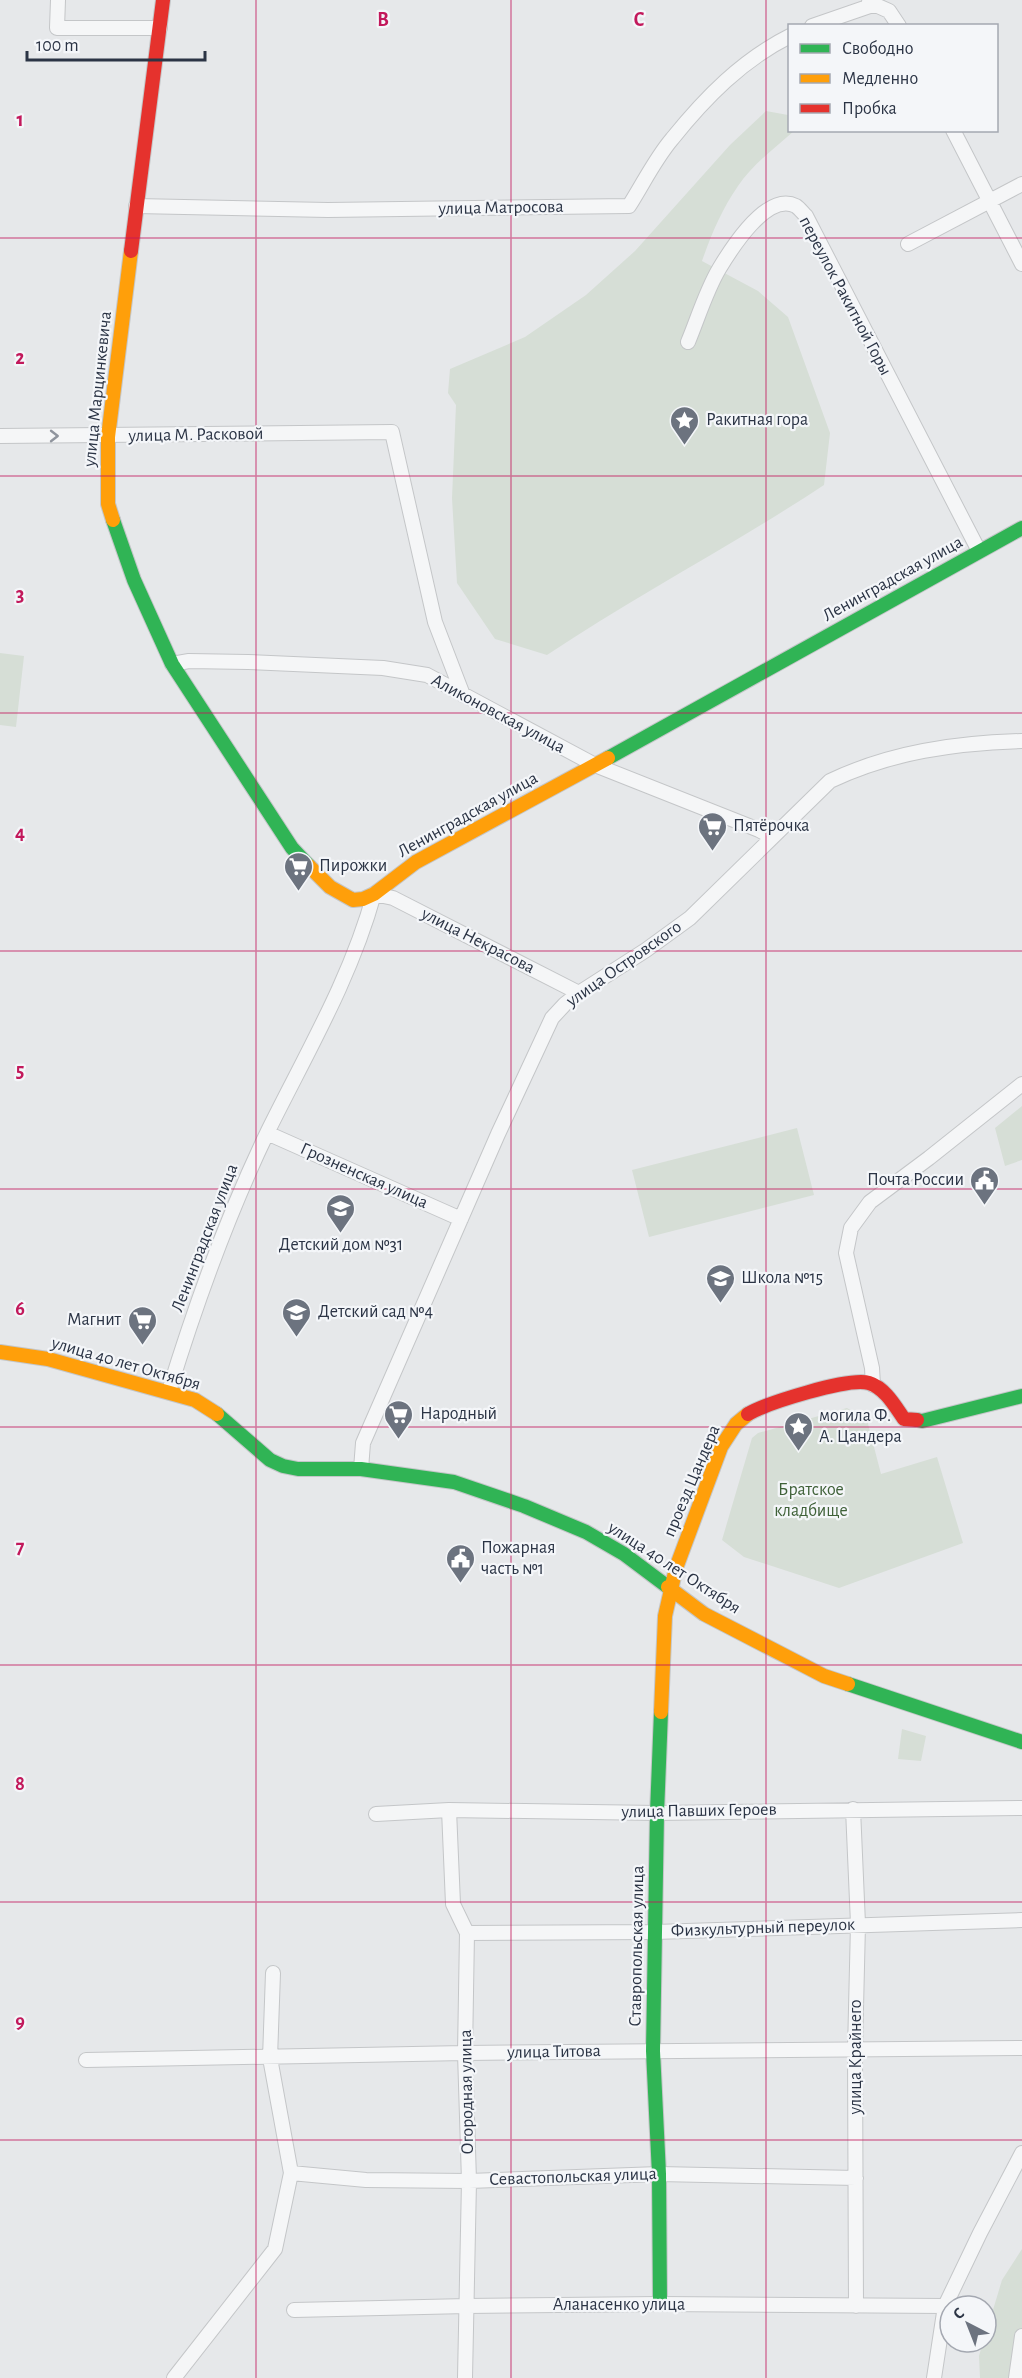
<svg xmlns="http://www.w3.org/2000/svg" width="1022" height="2378" viewBox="0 0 1022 2378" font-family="'Alegreya Sans',sans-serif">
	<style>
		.green { fill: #d6ded6 }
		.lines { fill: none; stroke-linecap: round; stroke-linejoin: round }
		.street-casing { stroke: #c4c6c8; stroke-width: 16 }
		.fast-casing { stroke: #c4c6c8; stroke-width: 16 }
		.slow-casing { stroke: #c4c6c8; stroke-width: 16 }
		.jam-casing { stroke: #c4c6c8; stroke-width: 16 }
		.street { stroke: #f5f6f7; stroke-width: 14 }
		.fast { stroke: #30b455; stroke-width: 14 }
		.slow { stroke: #ff9f0a; stroke-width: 14 }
		.jam { stroke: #e5322d; stroke-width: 14 }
		.oneway { stroke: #90959e }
		.grid { fill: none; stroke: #c2185b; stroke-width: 1.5; stroke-opacity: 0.55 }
		.labels { text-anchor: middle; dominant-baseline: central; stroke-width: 4.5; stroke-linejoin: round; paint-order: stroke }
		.street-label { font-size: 18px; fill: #2b3445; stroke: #f4f6f9 }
		.poi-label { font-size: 18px; fill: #2b3445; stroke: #f4f6f9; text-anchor: start }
		.park-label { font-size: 18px; fill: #3f6138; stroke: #f4f6f9 }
		.grid-label { font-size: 20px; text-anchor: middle; font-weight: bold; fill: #c2185b; stroke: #f4f6f9; stroke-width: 4.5; stroke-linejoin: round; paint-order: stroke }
	</style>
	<rect width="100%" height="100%" fill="#e6e8ea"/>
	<path class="green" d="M766,111l22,4 2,15 4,1c-19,17 -42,34 -56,55 -16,23 -27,49 -36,75l56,30 30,26 42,116 -6,52c-91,60 -187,110 -277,170l-52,-16 -38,-56 -5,-85 4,-93 -8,-12 2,-24 75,-32 61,-42 49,-44 95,-106z
		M0,653l24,3 -8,71 -16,-2z
		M1022,1106v54l-17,6 -10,-38z
		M797,1128l17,67 -165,42 -17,-67z
		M847,1408l20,12 14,54 56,-17 26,86 -124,45 -95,-31 -22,-17 30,-102 6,-5z
		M902,1729l24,7 -5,25 -23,-2z
		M1022,2249v129h-42l-1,-22 4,-14h3v-9l16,-53z"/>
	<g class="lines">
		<defs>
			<path id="street" d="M58,0l-1,28h103
				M869,2l20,9 10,15
				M812,26l64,-22
				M953,130l69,134
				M136,206l192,4 301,-4c14,-22 26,-47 43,-67 33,-41 70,-79 118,-103
				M908,244l114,-60
				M688,342c10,-24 18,-51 31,-73 12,-20 48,-78 77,-63 3,2 7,7 10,10l173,335
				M0,436l392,-4 43,190 28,73
				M172,664l17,-3 59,1 135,6 44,7 168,90 164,65 13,7
				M267,1133l194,86
				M873,1385l-1,-17 -26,-115 5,-25 19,-26 59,-44 93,-74
				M169,1391c27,-88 59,-177 99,-260 38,-77 83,-153 106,-237l19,4 186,95
				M361,1469l2,-26 135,-309 54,-116 13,-14 14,-11 67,-43 44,-32 140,-137c61,-29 125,-38 192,-40
				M853,1809l5,115 -3,127 1,255
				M449,1810l4,94 14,29 -2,120 4,128 -4,197
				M376,1814l73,-4 208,3 365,-5
				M467,1933l188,-1 367,-12
				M86,2060l379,-7 557,-5
				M291,2173l75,7 103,1 190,-7 197,4
				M294,2310l173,-4 193,-2 285,2
				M174,2378l101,-129 16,-76 -21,-115 3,-85
				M934,2378l11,-72 35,-73 42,-80
				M1016,2378l6,-42"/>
			<path id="fast" d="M113,520l21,60 38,84 120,184 17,18
				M608,758l414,-230
				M217,1414l53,46 13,6 15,3h63l93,13 70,24 62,26 38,22 44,33
				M917,1420l5,1 100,-25
				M848,1684l174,58
				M660,2304l-1,-130 -6,-123 4,-238 4,-101"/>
			<path id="slow" d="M113,520l-5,-16v-67l23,-186
				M309,866l21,21 23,13 10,-1 11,-5 42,-32 192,-104
				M0,1352l48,7 147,41 22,14
				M668,1587l36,27 120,62 24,8
				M661,1712l4,-96 11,-48 45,-121 15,-23 12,-10"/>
			<path id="jam" d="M131,251l32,-251
				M748,1414c19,-11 101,-37 121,-31 16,5 26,23 35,36l13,1"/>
		</defs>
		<use href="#street" class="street-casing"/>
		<use href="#fast" class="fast-casing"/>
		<use href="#slow" class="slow-casing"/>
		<use href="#jam" class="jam-casing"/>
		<use href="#street" class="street"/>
		<use href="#fast" class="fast"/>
		<use href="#slow" class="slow"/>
		<use href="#jam" class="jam"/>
	</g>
	<defs><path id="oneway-chevron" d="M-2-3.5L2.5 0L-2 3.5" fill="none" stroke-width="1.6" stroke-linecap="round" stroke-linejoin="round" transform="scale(1.5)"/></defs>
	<use class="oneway" href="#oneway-chevron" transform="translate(54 436)"/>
	<path class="grid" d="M256,0v2378M511,0v2378M766,0v2378M0,238h1022M0,476h1022M0,713h1022M0,951h1022M0,1189h1022M0,1427h1022M0,1665h1022M0,1902h1022M0,2140h1022"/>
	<defs>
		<symbol id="sight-pin" viewBox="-11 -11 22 30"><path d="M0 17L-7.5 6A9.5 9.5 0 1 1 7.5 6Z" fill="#6c737f" stroke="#f4f6f9"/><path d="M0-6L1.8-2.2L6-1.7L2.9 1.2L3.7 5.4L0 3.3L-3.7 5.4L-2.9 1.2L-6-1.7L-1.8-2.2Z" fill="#fff"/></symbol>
		<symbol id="supermarket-pin" viewBox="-11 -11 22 30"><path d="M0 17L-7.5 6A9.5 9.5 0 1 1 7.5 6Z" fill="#6c737f" stroke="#f4f6f9"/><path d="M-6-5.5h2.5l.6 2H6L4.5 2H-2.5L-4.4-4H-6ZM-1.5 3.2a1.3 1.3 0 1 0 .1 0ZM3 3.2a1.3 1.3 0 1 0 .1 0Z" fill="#fff"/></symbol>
		<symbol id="civic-pin" viewBox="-11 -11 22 30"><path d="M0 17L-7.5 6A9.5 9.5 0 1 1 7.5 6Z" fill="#6c737f" stroke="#f4f6f9"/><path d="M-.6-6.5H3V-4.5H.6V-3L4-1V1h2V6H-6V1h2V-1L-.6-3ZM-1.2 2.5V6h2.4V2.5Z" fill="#fff"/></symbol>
		<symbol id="school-pin" viewBox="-11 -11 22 30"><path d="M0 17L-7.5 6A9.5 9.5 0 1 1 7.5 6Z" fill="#6c737f" stroke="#f4f6f9"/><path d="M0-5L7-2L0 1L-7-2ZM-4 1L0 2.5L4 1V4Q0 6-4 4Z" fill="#fff"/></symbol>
	</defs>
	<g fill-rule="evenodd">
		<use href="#sight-pin" x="668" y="404" width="33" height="45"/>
		<use href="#supermarket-pin" x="696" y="810" width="33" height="45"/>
		<use href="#supermarket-pin" x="282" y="850" width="33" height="45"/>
		<use href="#civic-pin" x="968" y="1164" width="33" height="45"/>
		<use href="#school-pin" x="324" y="1192" width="33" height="45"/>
		<use href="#school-pin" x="704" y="1262" width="33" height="45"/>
		<use href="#school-pin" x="280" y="1296" width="33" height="45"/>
		<use href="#supermarket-pin" x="126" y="1304" width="33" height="45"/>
		<use href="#supermarket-pin" x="382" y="1398" width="33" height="45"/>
		<use href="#sight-pin" x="782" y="1410" width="33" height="45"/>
		<use href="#civic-pin" x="444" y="1542" width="33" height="45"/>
	</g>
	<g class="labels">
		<g class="street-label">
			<text transform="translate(501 208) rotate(-1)">улица Матросова</text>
			<text transform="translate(845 296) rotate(62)">переулок Ракитной Горы</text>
			<text transform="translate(98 389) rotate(-84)">улица Марцинкевича</text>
			<text transform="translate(196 435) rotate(-1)">улица М. Расковой</text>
			<text transform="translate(893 579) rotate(-29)">Ленинградская улица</text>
			<text transform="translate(498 714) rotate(28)">Аликоновская улица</text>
			<text transform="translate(468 815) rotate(-29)">Ленинградская улица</text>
			<text transform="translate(478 941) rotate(27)">улица Некрасова</text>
			<text transform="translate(624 964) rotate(-35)">улица Островского</text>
			<text transform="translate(364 1176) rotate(24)">Грозненская улица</text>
			<text transform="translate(205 1238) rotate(-69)">Ленинградская улица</text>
			<text transform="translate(126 1364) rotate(16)">улица 40 лет Октября</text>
			<text transform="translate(692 1481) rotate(-67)">проезд Цандера</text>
			<text transform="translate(674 1568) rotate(33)">улица 40 лет Октября</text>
			<text transform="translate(699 1811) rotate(-1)">улица Павших Героев</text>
			<text transform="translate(763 1928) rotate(-2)">Физкультурный переулок</text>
			<text transform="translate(637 1946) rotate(-89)">Ставропольская улица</text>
			<text transform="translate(554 2052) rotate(-1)">улица Титова</text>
			<text transform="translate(856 2057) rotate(-90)">улица Крайнего</text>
			<text transform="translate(467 2092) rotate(-91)">Огородная улица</text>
			<text transform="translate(573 2177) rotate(-2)">Севастопольская улица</text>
			<text x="619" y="2305">Аланасенко улица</text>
		</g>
		<g class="poi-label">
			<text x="706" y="420">Ракитная гора</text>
			<text x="733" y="826">Пятёрочка</text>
			<text x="319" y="866">Пирожки</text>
			<text x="964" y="1180" text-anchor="end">Почта России</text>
			<text x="341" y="1245" text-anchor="middle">Детский дом №31</text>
			<text x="741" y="1278">Школа №15</text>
			<text x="318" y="1312">Детский сад №4</text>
			<text x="121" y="1320" text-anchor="end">Магнит</text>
			<text x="420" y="1414">Народный</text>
			<text x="819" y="1416">могила Ф.<tspan x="819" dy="21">А. Цандера</tspan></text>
			<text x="481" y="1548">Пожарная<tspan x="481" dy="21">часть №1</tspan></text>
		</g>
		<g class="park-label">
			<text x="811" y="1490">Братское<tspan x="811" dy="21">кладбище</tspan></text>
		</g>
	</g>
	<g class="grid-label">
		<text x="383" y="26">B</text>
		<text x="639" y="26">C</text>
		<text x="20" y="126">1</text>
		<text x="20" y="364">2</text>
		<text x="20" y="601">3</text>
		<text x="20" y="839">4</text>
		<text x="20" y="1077">5</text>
		<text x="20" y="1315">6</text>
		<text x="20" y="1553">7</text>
		<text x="20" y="1790">8</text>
		<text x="20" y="2028">9</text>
	</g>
	<rect x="788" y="24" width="210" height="108" fill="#f4f6f9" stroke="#a4a8b1" stroke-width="1.5"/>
	<rect x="800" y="44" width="30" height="9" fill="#30b455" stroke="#a4a8b1" stroke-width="1.5"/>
	<text x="842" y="54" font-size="18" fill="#2b3445">Свободно</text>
	<rect x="800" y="74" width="30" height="9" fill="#ff9f0a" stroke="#a4a8b1" stroke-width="1.5"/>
	<text x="842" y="84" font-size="18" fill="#2b3445">Медленно</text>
	<rect x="800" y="104" width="30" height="9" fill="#e5322d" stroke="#a4a8b1" stroke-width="1.5"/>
	<text x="842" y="114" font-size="18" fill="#2b3445">Пробка</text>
	<g transform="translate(968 2324) rotate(318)"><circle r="28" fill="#f4f6f9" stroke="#a4a8b1" stroke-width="1.5"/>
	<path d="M0-4.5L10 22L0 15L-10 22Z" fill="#6c737f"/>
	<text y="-9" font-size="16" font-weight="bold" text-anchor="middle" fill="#2b3445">С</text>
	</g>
	<path d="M27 51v9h178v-9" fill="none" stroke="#2b3445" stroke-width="3"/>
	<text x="36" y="51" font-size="18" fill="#2b3445" stroke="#f4f6f9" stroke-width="4.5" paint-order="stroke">100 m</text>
</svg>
